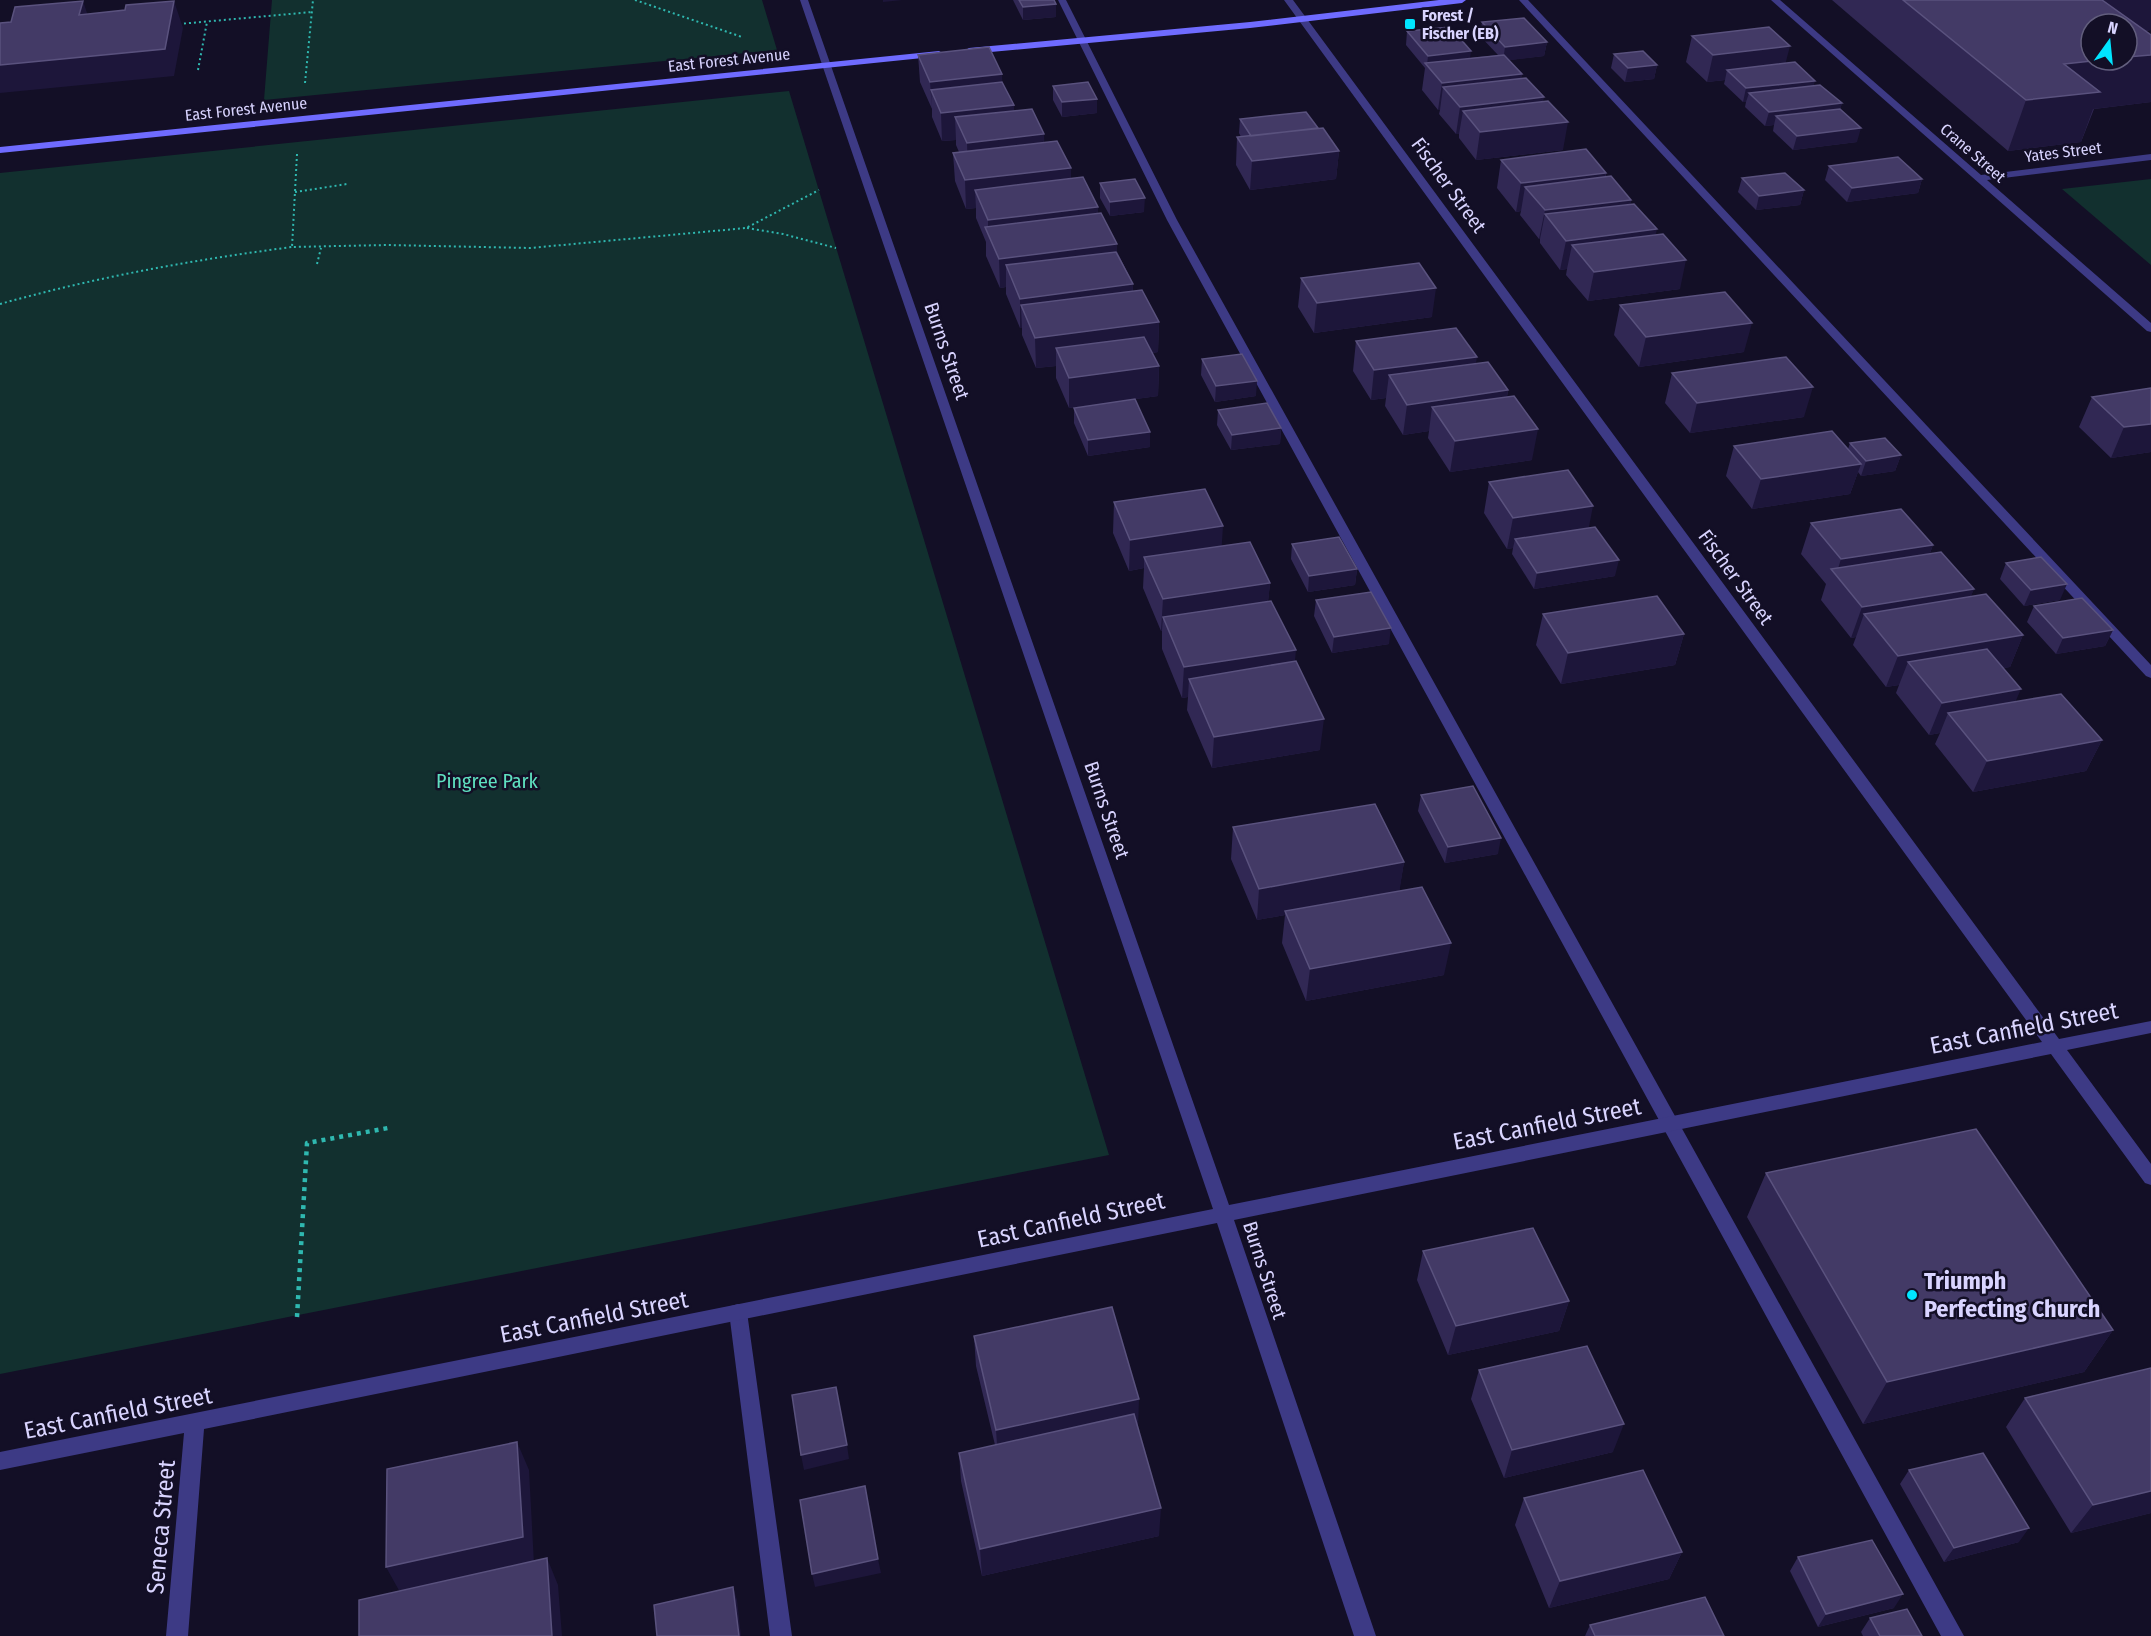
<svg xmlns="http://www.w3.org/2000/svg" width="2151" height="1636" viewBox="0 0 2151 1636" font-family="'Fira Sans Condensed',sans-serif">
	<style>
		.green { fill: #12302f }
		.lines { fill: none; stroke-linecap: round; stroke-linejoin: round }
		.path-far1 { stroke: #2fb8b0; stroke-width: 2; stroke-dasharray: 2 3; stroke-linecap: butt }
		.path { stroke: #2fb8b0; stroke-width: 4.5; stroke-dasharray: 4 5; stroke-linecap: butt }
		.service { fill: #3d3a85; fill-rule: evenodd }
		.minor { fill: #3d3a85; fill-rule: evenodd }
		.secondary { fill: #6f6bff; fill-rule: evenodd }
		.wall { fill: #312854 }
		.shaded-wall { fill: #1d163a }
		.building { fill: #433a66; stroke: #5a527e; stroke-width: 1.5 }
		.poi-dot { fill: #00e5ff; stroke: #130f26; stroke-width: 2 }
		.labels { text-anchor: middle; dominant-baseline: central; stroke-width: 5; stroke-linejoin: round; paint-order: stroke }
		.far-poi-label { font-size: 16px; font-weight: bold; fill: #d9d4ff; stroke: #130f26; text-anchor: start }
		.far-street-label { font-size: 16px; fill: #d9d4ff; stroke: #130f26 }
		.street-label { font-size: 20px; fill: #d9d4ff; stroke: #130f26 }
		.park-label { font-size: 20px; fill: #5fe0c0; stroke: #130f26 }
		.near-street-label { font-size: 24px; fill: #d9d4ff; stroke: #130f26 }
		.near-poi-label { font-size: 24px; font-weight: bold; fill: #d9d4ff; stroke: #130f26; text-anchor: start }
	</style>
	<rect width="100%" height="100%" fill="#130f26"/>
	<path class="green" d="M272,0h490l15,50 -513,50z
		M789,91l320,1064 -1109,219v-1201z
		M2151,179v86l-89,-76z"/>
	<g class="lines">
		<path class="path-far1" d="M635,0l107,37
			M179,24l133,-12
			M198,70l9,-48
			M305,83l8,-83
			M297,154l-5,93 95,-2 143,3 216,-20 73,-38
			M295,192l52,-8
			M747,228l36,6 53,14
			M317,264l4,-16
			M0,304c96,-27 193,-44 292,-57"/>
		<path class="path" d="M297,1317l10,-174 81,-15"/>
		<path class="service" d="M1058,0h8l111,220 787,1416h-23l-774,-1416z
			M1519,0h9l623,665v13l-5,-2z
			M738,1304l7,2 2,6 45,324h-22l-41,-324 2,-6z"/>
		<path class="minor" d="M800,0h8l421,1205 813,-163 -758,-1042h9l766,1039 92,-18v12l-84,17 84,114v21l-6,-2 -94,-129 -817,166 142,416h-22l-137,-413 -1013,206 -16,207h-22l18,-203 -184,37v-18l1213,-243z
			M1771,0h9l201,175 170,-21v6l-164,20 164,143v9l-4,-1z"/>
		<path class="secondary" d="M1439,0h27l-4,3 -212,25 -281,26 -5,-3 5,-3 281,-26z
			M939,51l5,3 -2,2 -942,97v-6z"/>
	</g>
	<path class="wall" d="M1013,0h41l2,17 -33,3z
		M1832,0h319v30l-6,1 6,71 -57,7 -13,33 -73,9z
		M1482,22l65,20 -3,14 -35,4 13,14 -1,4 22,23 20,49 -87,10 -17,-22v-4h-3l-17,-20 1,-4h-2l-16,-20 3,-22 -19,-23 1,-14 63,27 28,-3 -18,-19z
		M1692,36l94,27 28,22 28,18 -2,6 17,33 -64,8 -20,-19 1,-6 -9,1 -20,-19 1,-5h-3l-19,-18 1,-4 -18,2 -21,-20z
		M1614,54l43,11 -3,14 -29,3 -14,-14z
		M918,55l84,19v8l12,23v6l30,23v8l27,37 27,34 35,71v7l26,31 -1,30 -6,1 7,13 -1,30 -89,12 -13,-30v-12l-20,2 -14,-33v-7h-2l-14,-34v-7l-6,1 -14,-32v-14l-10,-24v-10l-10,1 -11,-28 -2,-28 6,-1 -3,-7v-5l-14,1 -10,-24v-8l-12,-27z
		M1053,86l44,13v14l-35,4 -9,-17z
		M1240,119l78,9 21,23 -3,28 -86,11 -14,-25 1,-28h4l-2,-4z
		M1501,160l105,13v4l25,23 -1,4 25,31 25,54 -92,12 -22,-26 1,-6 -7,1 -20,-27v-4h-1l-19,-24 1,-4 -5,1 -19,-24z
		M1829,166l93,13 -4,14 -71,9 -22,-22z
		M1742,178l62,12 -4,15 -44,5 -18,-18z
		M1100,183l44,29 -34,4 -10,-18z
		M1301,278l131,39 -118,16 -16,-26z
		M1620,305l124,47 -105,15 -25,-32z
		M1356,341l119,23 33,26 -1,7 25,63 -82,12 -22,-34 1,-7 -26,4 -18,-29 1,-8 -15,2 -18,-29z
		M1202,359l54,37 -41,6 -14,-27z
		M1672,373l132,44 -114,16 -25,-30z
		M2151,388v64l-40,6 -32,-31 13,-30z
		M1074,408l76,24v15l-62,9 -14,-33z
		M1218,410l63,18 -1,16 -49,6 -14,-25z
		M1850,443l51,12 -6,16 -34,5 -3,-4 -8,22 -98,15 -26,-33 8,-30 114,3z
		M1489,482l100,46 26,48 -81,13 -22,-35 1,-6 -6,1 -23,-36z
		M1114,502l108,44 48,37 -2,18 27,60 25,89 -108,18 -25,-58 1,-13 -6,1 -20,-49v-19l-1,1 -18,-43 1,-20 -15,3 -16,-38z
		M1811,523l122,22 -3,8 44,36 -4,8 53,38 -13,32 -7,1 13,34 86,38 -16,31 -113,21 -38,-48 5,-11 -11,2 -33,-42 3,-8 -13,2 -33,-42 3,-8 -5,1 -30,-38 5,-16 -25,-30z
		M1292,544l65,25 -2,16 -47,7 -17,-33z
		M2006,563l54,37 -36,6 -24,-27z
		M1316,600l73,44 -57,9 -18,-37z
		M2034,606l79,24 -8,16 -49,8 -29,-32z
		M1543,614l141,20 -9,31 -114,19 -25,-39z
		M1421,795l77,59 -53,9 -27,-52z
		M1233,827l171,35 -5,29 45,84 -138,26 -24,-58 3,-28 -28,5 -26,-61z
		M1766,1173l347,157 -29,42 -221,52 -116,-207z
		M1423,1251l146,50 -10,30 -111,24 -31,-75z
		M974,1336l164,91 21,109 -177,40 -21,-95 -2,-28 36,-8 -19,-79z
		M2151,1368v145l-80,20 -65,-106 19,-29z
		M1479,1370l134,82 -109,26 -33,-79z
		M1909,1470l110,72 -75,20 -44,-78z
		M1524,1498l158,54 -13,27 -120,29 -34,-83z
		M1798,1557l96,51 -76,19 -28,-56z
		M1870,1618l52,18h-59l-2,-4z
		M1590,1625l134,11h-139z"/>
	<path class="shaded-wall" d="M883,0h19l-19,2z
		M2094,0h57v30l-24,2z
		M83,1l9,27 -13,-13z
		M174,1l9,27 -9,48 -174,17v-28z
		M1056,4v13l-33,3v-13z
		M1547,42l-3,14 -41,5 2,-14z
		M1790,46l-7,27 -56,-3 -2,10 -18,2 6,-27z
		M1471,51l-2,14h-42l1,-9z
		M2151,55v47l-58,7 -12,33 -73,9 18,-51 38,-36 37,-4h26v-3z
		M1657,65l-3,14 -29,3 3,-14z
		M1002,74l1,27 -72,-11 1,19 -2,-27z
		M1522,74l-4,26 26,-3 -5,28 -76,-14 -4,23h-3l4,-27 -17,-20 -3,23h-2l4,-27z
		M1815,81l-4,14 -62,-2 -3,9h-3l3,-14z
		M1097,99v14l-35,4v-15z
		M1842,103l-4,14 -62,-1 -2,9 -9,1 4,-14z
		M1014,105v28l-59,-16 1,23 -14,1 -1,-28z
		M1568,122l-5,28 -87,10 4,-28z
		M1861,128l-4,14 -64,8 4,-14z
		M1044,134l1,28 -77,9 -1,-28z
		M1339,151l-3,28 -86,11 2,-29z
		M1071,168v29l-96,-7 1,18 -10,1 -1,-29z
		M1606,173l-5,28 -76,-14 -4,24 -5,1 5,-29z
		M1922,179l-4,14 -71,9 5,-14z
		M1804,190l-4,15 -44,5 3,-14z
		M1145,198l-1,14 -34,4v-14z
		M1631,200l-6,28 -80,-14 -5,25h-1l6,-29z
		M1098,207v28l-110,-2v-13z
		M1657,229l-7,29 -78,-13 -5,24 -7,1 6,-29z
		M1117,244v29l-111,-8v22l-6,1 -1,-29z
		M1686,260l-6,29 -92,12 6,-29z
		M1133,284l-1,30 -111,-9 1,23h-2v-29z
		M1436,288l-4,29 -118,16 3,-30z
		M1159,322l-1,30 -95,13 -7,-17v18l-20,2 -1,-30z
		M1752,323l-8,29 -105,15 7,-30z
		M1477,357l-5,30 -83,-12 -3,23 -15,2 3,-30z
		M1159,366l-1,30 -89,12v-30z
		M1257,381l-1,15 -41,6 1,-16z
		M1813,387l-9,30 -114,16 7,-30z
		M1508,390l-5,31 -71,-14 -3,24 -26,4 4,-30z
		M2151,424v28l-40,6 13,-31z
		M1281,428l-1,16 -49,6 1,-15z
		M1538,429l-6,31 -82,12 5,-31z
		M1150,432v15l-62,9v-16z
		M1901,455l-6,16 -34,5 5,-15z
		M1861,464l-11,30 -98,15 9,-30z
		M1593,506l-6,31 -72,2 -2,9 -6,1 6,-31z
		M1223,526l-2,31h-77v11l-15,3 1,-31z
		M1933,545l-12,31 -85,-1 5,-16z
		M1619,560l-4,16 -81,13 3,-16z
		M1357,569l-2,16 -47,7 1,-16z
		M1270,583l-3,31 -104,3 -1,13 -1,1 2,-32z
		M2067,584l-7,16 -36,6 7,-16z
		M1974,589l-13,31 -97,-6 -8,23 -5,1 11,-31z
		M1391,628l-2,16 -57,9 2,-16z
		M2113,630l-8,16 -49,8 7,-16z
		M1684,634l-9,31 -114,19 7,-31z
		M2023,635l-13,32 -86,14 -16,-19 -9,23 -13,2 12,-31z
		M1296,650l-3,31 -104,-2 -1,18 -6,1 2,-31z
		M2021,689l-14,32 -59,-8 -8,20 -11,2 13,-32z
		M1324,719l-4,31 -108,18 2,-31z
		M2102,740l-16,31 -113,21 14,-31z
		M1501,838l-3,16 -53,9 3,-16z
		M1404,862l-5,32 -114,17v4l-28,5 2,-31z
		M1451,943l-7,32 -138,26 4,-32z
		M1569,1301l-10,30 -111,24 8,-29z
		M2113,1330l-29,42 -221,52 24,-42z
		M1139,1399l-1,29 -140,31 -2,-29z
		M1624,1424l-11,28 -109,26 8,-28z
		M517,1442l12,28 5,94 -133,30 -15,-27z
		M847,1445l2,14 -45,11 -3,-15z
		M2151,1491v22l-80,20 22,-28z
		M1161,1508l-2,28 -177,40 -2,-27z
		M2029,1528l-10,14 -75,20 10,-14z
		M1682,1552l-13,27 -120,29 11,-27z
		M547,1558l11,27 4,51h-10z
		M878,1559l3,14 -66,14 -3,-13z
		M733,1587l4,13 4,36h-2z
		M1903,1594l-9,14 -76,19 8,-13z"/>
	<path class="building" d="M1019,0h35l2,4 -33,3z
		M1903,0h199l49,35v20l-24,2v-33h-36v36h10l-37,4 36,28 -74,8z
		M83,1l-4,14 46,-5 1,-5 48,-4 -9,48 -165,16v-42l11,-1 4,-15z
		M1524,18l23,24 -42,5 -23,-25z
		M1450,27l21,24 -43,5 -21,-25z
		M1769,27l21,19 -77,9 -21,-19z
		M989,47l13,27 -72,8 -12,-27z
		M1643,51l14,14 -29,3 -14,-14z
		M1504,55l18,19 -80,9 -17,-20z
		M1795,62l20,19 -69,7 -19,-18z
		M1526,78l18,19 -84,10 -17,-20z
		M1002,82l12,23 -73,8 -10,-23z
		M1088,82l9,17 -35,3 -9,-16z
		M1820,85l22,18 -73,9 -20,-19z
		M1548,101l20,21 -88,10 -17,-21z
		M1032,109l12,25 -77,9 -12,-26z
		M1840,109l21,19 -64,8 -21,-20z
		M1306,112l12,16 -67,8 -11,-17z
		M1323,128l16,23 -87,10 -15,-24z
		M1057,141l14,27 -106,12 -12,-27z
		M1586,149l20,24 -85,10 -20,-23z
		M1898,157l24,22 -70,9 -23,-22z
		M1785,173l19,17 -45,6 -17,-18z
		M1611,176l20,24 -86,10 -20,-23z
		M1083,177l15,30 -110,13 -13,-30z
		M1135,179l10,19 -35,4 -10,-19z
		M1634,204l23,25 -91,12 -21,-27z
		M1101,213l16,31 -118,15 -14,-32z
		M1663,234l23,26 -92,12 -22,-27z
		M1116,252l17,32 -113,15 -14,-34z
		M1419,263l17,25 -119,15 -16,-25z
		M1142,290l17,32 -124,16 -14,-33z
		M1725,292l27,31 -106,14 -26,-32z
		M1456,328l21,29 -103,13 -18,-29z
		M1144,337l15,29 -90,12 -13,-30z
		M1242,354l15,27 -41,5 -14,-27z
		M1786,357l27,30 -116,16 -25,-30z
		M1488,362l20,28 -101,15 -18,-30z
		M2151,388v36l-27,3 -32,-30z
		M1514,396l24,33 -83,12 -23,-34z
		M1135,399l15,33 -62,8 -14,-32z
		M1267,403l14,25 -49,7 -14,-25z
		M1832,431l29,33 -100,15 -27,-33z
		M1885,438l16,17 -35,6 -16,-18z
		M1568,470l25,36 -80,12 -24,-36z
		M1205,489l18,37 -93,14 -16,-38z
		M1901,509l32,36 -92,14 -30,-36z
		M1595,527l24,33 -82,13 -22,-34z
		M1339,537l18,32 -48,7 -17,-32z
		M1250,542l20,41 -107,16 -19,-42z
		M1941,552l33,37 -112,18 -31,-38z
		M2041,557l26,27 -36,6 -25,-27z
		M1371,592l20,36 -57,9 -18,-37z
		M1986,594l37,41 -125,21 -34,-42z
		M1657,596l27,38 -116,19 -25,-39z
		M2082,598l31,32 -50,8 -29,-32z
		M1271,601l25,49 -112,17 -21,-50z
		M1987,649l34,40 -79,14 -34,-41z
		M1296,661l28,58 -110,18 -25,-58z
		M2061,694l41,46 -115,21 -39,-48z
		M1473,786l28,52 -53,9 -27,-52z
		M1375,804l29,58 -145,27 -26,-62z
		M1422,887l29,56 -141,26 -25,-58z
		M1976,1129l137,201 -226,52 -121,-209z
		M1533,1228l36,73 -113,25 -33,-75z
		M1112,1307l27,92 -143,31 -22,-94z
		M1587,1346l37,78 -112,26 -33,-80z
		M2151,1368v123l-58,14 -68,-107z
		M836,1387l11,58 -46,10 -9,-60z
		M1134,1414l27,94 -181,41 -21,-96z
		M517,1442l6,95 -137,30 1,-98z
		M1983,1453l46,75 -75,20 -45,-78z
		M1643,1470l39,82 -122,29 -36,-83z
		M865,1486l13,73 -66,15 -12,-74z
		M1872,1540l31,54 -77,20 -28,-57z
		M547,1558l5,78h-193v-36z
		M733,1587l6,49h-82l-3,-31z
		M1705,1597l19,39h-129l-5,-11z
		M1907,1609l15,27h-42l-10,-18z"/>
	<g class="poi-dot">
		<rect x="1404" y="18" width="12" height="12" rx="3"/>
		<circle cx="1912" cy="1295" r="6"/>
	</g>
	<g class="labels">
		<g class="far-poi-label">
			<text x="1422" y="15">Forest /<tspan x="1422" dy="18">Fischer (EB)</tspan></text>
		</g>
		<g class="far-street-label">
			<text transform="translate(729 60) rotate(-6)">East Forest Avenue</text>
			<text transform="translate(246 109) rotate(-6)">East Forest Avenue</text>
			<text transform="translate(2063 152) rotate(-7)">Yates Street</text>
			<text transform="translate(1973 153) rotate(41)">Crane Street</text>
		</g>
		<g class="street-label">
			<text transform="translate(1449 185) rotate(54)">Fischer Street</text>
			<text transform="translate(947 351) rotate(71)">Burns Street</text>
			<text transform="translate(1736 577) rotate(54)">Fischer Street</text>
			<text transform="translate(1107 810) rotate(71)">Burns Street</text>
			<text transform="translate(1265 1270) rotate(72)">Burns Street</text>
		</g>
		<g class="park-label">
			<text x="487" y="781">Pingree Park</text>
		</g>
		<g class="near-street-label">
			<text transform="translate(2024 1028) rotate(-11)">East Canfield Street</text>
			<text transform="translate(1547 1124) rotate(-11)">East Canfield Street</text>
			<text transform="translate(1071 1220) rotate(-12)">East Canfield Street</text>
			<text transform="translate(594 1317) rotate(-11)">East Canfield Street</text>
			<text transform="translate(118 1413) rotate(-11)">East Canfield Street</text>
			<text transform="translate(161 1527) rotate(-85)">Seneca Street</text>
		</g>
		<g class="near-poi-label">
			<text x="1924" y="1281">Triumph<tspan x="1924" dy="28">Perfecting Church</tspan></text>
		</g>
	</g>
	<g transform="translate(2109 42) rotate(15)"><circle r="28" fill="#130f26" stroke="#625e7d" stroke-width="1.5"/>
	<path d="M0-4.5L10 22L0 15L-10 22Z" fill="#00e5ff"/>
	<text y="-9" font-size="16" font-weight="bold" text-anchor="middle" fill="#d9d4ff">N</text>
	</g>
</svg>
